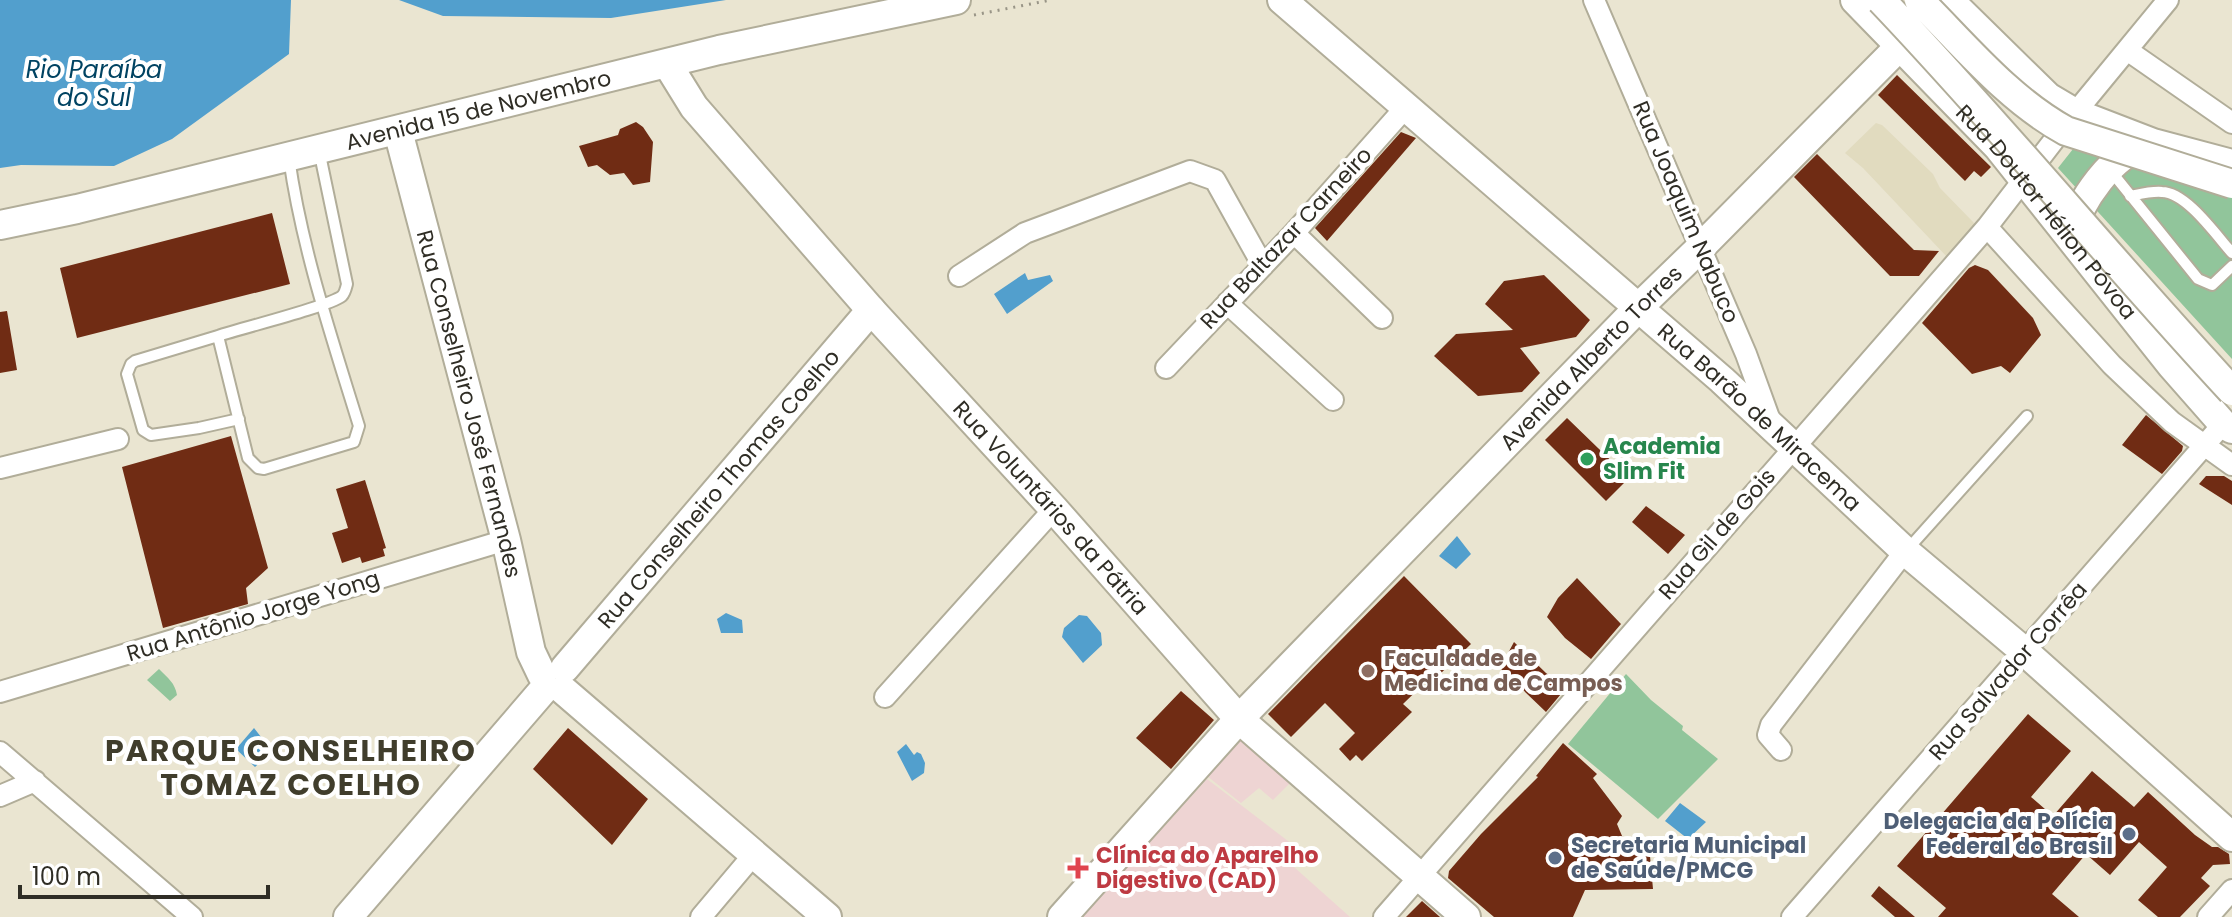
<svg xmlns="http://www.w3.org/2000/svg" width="2232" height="917" viewBox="0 0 2232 917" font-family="Poppins,sans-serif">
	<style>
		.built { fill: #e1dbbf }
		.education { fill: #eed4d3 }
		.green { fill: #91c59b }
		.water { fill: #529fcd }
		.building { fill: #702c14 }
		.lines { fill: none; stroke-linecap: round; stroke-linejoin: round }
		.lane-casing { stroke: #b1ad99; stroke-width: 14 }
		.street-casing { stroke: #b1ad99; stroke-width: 24 }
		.secondary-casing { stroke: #b1ad99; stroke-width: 32 }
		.path { stroke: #999587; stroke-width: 3; stroke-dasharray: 2 6; stroke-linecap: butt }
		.lane { stroke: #fff; stroke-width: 10 }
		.street { stroke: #fff; stroke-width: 20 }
		.secondary { stroke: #fff; stroke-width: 28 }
		.secondary-bridge-casing { stroke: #b1ad99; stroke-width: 32; stroke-linecap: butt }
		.secondary-bridge { stroke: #fff; stroke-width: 28 }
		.leisure-dot { fill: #2e9e5b; stroke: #fff; stroke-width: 3 }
		.education-dot { fill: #8d6e63; stroke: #fff; stroke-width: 3 }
		.service-dot { fill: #5c6f8a; stroke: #fff; stroke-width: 3 }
		.health-dot { fill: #e0444e; stroke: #fff; stroke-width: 3 }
		.labels { text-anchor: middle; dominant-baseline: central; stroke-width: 8; stroke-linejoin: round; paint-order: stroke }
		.street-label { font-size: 22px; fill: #2f2d25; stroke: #fff }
		.leisure-label { font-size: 22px; font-weight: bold; fill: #27864d; stroke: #fff; text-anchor: start }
		.education-label { font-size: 22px; font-weight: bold; fill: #785e54; stroke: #fff; text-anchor: start }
		.service-label { font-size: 22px; font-weight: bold; fill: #4e5e75; stroke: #fff; text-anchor: end }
		.health-label { font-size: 22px; font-weight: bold; fill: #be3a42; stroke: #fff; text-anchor: start }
		.water-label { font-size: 24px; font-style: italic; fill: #004362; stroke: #fff }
		.district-label { font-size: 30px; font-weight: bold; letter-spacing: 2px; fill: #403d2c; stroke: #fff }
	</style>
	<rect width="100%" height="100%" fill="#eae5d1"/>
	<path class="built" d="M1876,123l6,2 51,49 7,14 34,35 -1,6 -25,29 -85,-90 -18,-15z"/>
	<path class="education" d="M1238,731l54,50 -19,19 -14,-12 -18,15 -39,-31z
		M1207,779l85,65 -7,15 65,58h-268z"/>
	<path class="green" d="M2073,149l159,48v162l-174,-191z
		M159,669c9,9 16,14 18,26l-7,6 -23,-21z
		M1626,674l25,26 32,26 -1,4 36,29 -60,60 -90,-75z"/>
	<path class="water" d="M0,0h291l-2,54 -117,85 -58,27 -93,-1 -21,3z
		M399,0h327l-115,18 -168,-2z
		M1025,273l3,7 22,-5 3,6 -46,33 -13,-20z
		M1457,536l14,18 -15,15 -17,-13z
		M726,613l16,7 1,13h-22l-4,-14z
		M1079,615l8,1 14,17 1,12 -19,18 -21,-26 2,-9z
		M254,728l18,23 -17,16 -19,-18z
		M906,744l8,11 3,-3 4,2 4,9 -1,10 -12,8 -15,-29z
		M1680,803l26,19 -18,17 -23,-18z"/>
	<path class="building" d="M1897,75l94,92 -10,10 -7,-6 -9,10 -87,-86z
		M636,122l7,5 10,15 -3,40 -17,3 -9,-12 -14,2 -13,-10 -9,2 -9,-21 39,-11 2,-6z
		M1401,132l15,6 -89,103 -12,-13z
		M1817,154l97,96 25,1 -20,25h-29l-96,-99z
		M272,213l18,71 -213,54 -17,-70z
		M1975,265l13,5 45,48 8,17 -31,38 -9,-7 -29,8 -50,-51 47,-55z
		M1544,275l46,45 -14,17 -56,11 20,25 -18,19 -44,4 -44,-40 22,-22 57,-4 -28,-26 19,-23z
		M7,311l10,59 -17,3v-61z
		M2146,415l37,31 -1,5 -20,23 -40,-29z
		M1567,418l62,60 -23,23 -61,-61z
		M231,436l37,132 -22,20 2,16 -85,24 -41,-161z
		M2206,476h18l8,5v24l-33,-21z
		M365,480l21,68 -3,1 2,7 -23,7 -2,-6 -18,6 -10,-30 16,-5 -12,-39z
		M1646,506l39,29 -17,19 -36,-32z
		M1404,576l67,68 -32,31 -3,-3 -33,32 9,8 -50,49 -6,-6 -6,6 -11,-12 16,-16 -30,-30 -34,34 -23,-23z
		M1577,578l44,46 -30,35 -26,-21 -18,-21 11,-19z
		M1514,642l32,31 20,15 -20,24 -46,-44z
		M1181,691l33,29 -43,49 -35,-31z
		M2028,714l43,37 -40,46 22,19 39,-45 42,36 14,-15 47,43 17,12h6l11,7 1,10 -17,1 -12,13 9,8 -30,31h-22l-20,-17 29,-33 -28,-25 -29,33 -24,-21 -34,40 27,23h-141l8,-9 -49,-42z
		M568,728l80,71 -36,46 -79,-76z
		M1563,743l34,31 -4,4 29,38 -5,8 8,19 24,2 4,44 -68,1 -12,27h-79l-46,-39 1,-7 32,-37 57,-57 -2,-1z
		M1879,886l36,31h-20l-24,-21z
		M1422,901l18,16h-34z"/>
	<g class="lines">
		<defs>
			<path id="lane" d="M289,158c13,92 43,180 70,268l-5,16 -90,27 -6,-1 -10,-10 -30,-122c23,-8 110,-29 124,-40 3,-3 4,-8 5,-12l-28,-134
				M2110,170l88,109 14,6 20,-19
				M2130,196c10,-2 22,-5 32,-4 24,0 54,43 70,61
				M218,336l-83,25 -4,3 -4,10 16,56 8,5 48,-7 40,-9
				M1907,550l120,-134"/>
			<path id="street" d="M1594,0l152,354 25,69
				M2127,50l105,73
				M1987,227l125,138 60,57 60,43
				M1294,233l88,85
				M959,276l66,-43 165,-62 25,9 48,86
				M1227,303l106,97
				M1166,368l128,-135 111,-125
				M0,468l118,-29
				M0,692l506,-152
				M885,697l169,-188
				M1781,750l-13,-15 3,-10 134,-174
				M0,752l192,165
				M0,796l35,-15
				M701,917l54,-64
				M1384,917l603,-690 88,-114 93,-113
				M1792,917l431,-493
				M2208,917l24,-27"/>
			<g id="secondary">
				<path id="s1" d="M1282,0l440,380 183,171 120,101 207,185"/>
				<path id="s2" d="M1855,0l143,147 174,219 51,58 9,5"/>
				<path d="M1949,0l99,97 27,16 78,30 79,21"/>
				<path id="s3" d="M668,65l26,42 177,203 183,199 185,210 227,198"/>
				<path id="s4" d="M398,131l108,409 25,112 11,23"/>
				<path id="s5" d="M0,225l77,-16 642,-159 237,-50"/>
				<path d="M2070,236c9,-34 42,-84 79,-92"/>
				<path id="s6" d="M565,668l306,-358"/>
				<path d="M563,690l264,227"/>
				<path d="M348,917l197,-229"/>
				<path id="s7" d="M1062,917l177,-198 400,-412 62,-60 199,-201"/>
			</g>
		</defs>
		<use href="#lane" class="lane-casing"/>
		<use href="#street" class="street-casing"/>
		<use href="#secondary" class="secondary-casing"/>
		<path class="path" d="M974,15l77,-15"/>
		<use href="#lane" class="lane"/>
		<use href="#street" class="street"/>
		<use href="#secondary" class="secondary"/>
		<defs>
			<path id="secondary-bridge" d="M1881,0c121,127 232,263 351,391
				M1919,0c46,46 89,99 147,131l166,53"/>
		</defs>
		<use href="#secondary-bridge" class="secondary-bridge-casing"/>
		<use href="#secondary-bridge" class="secondary-bridge"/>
	</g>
	<circle class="leisure-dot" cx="1587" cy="459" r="8"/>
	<circle class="education-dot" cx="1368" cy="671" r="8"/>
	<g class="service-dot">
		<circle cx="2129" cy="834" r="8"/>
		<circle cx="1555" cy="858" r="8"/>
	</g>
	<path class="health-dot" d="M1074 856h8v8h8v8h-8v8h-8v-8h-8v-8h8z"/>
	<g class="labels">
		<g class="street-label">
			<text stroke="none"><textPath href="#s5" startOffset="492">Avenida 15 de Novembro</textPath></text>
			<text transform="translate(1686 212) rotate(67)">Rua Joaquim Nabuco</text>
			<text stroke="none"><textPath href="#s2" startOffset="286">Rua Doutor Hélion Póvoa</textPath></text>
			<text transform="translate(1286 238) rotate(-47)">Rua Baltazar Carneiro</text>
			<text stroke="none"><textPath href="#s7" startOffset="770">Avenida Alberto Torres</textPath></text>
			<text stroke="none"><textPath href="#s4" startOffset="282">Rua Conselheiro José Fernandes</textPath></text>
			<text stroke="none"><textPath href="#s1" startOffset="634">Rua Barão de Miracema</textPath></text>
			<text stroke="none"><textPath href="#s6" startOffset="236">Rua Conselheiro Thomas Coelho</textPath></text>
			<text stroke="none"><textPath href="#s3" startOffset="586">Rua Voluntários da Pátria</textPath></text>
			<text transform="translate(1717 534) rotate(-49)">Rua Gil de Gois</text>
			<text transform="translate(253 616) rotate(-17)">Rua Antônio Jorge Yong</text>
			<text transform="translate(2008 671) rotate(-49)">Rua Salvador Corrêa</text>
		</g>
		<g class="leisure-label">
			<text x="1603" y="446">Academia<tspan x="1603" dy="25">Slim Fit</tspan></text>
		</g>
		<g class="education-label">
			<text x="1384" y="658">Faculdade de<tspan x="1384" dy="25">Medicina de Campos</tspan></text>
		</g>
		<g class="service-label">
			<text x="2113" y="821">Delegacia da Polícia<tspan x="2113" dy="25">Federal do Brasil</tspan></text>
			<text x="1571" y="845" text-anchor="start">Secretaria Municipal<tspan x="1571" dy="25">de Saúde/PMCG</tspan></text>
		</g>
		<g class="health-label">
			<text x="1096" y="855">Clínica do Aparelho<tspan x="1096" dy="25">Digestivo (CAD)</tspan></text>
		</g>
		<g class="water-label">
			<text x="94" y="69">Rio Paraíba<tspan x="94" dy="28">do Sul</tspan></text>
		</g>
		<g class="district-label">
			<text x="291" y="750">PARQUE CONSELHEIRO<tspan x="291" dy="34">TOMAZ COELHO</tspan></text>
		</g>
	</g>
	<path d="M20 885v12h248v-12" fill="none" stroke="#2f2d25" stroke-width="4"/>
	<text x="32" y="885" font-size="24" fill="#2f2d25" stroke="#ffffff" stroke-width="6" paint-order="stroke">100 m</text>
</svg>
